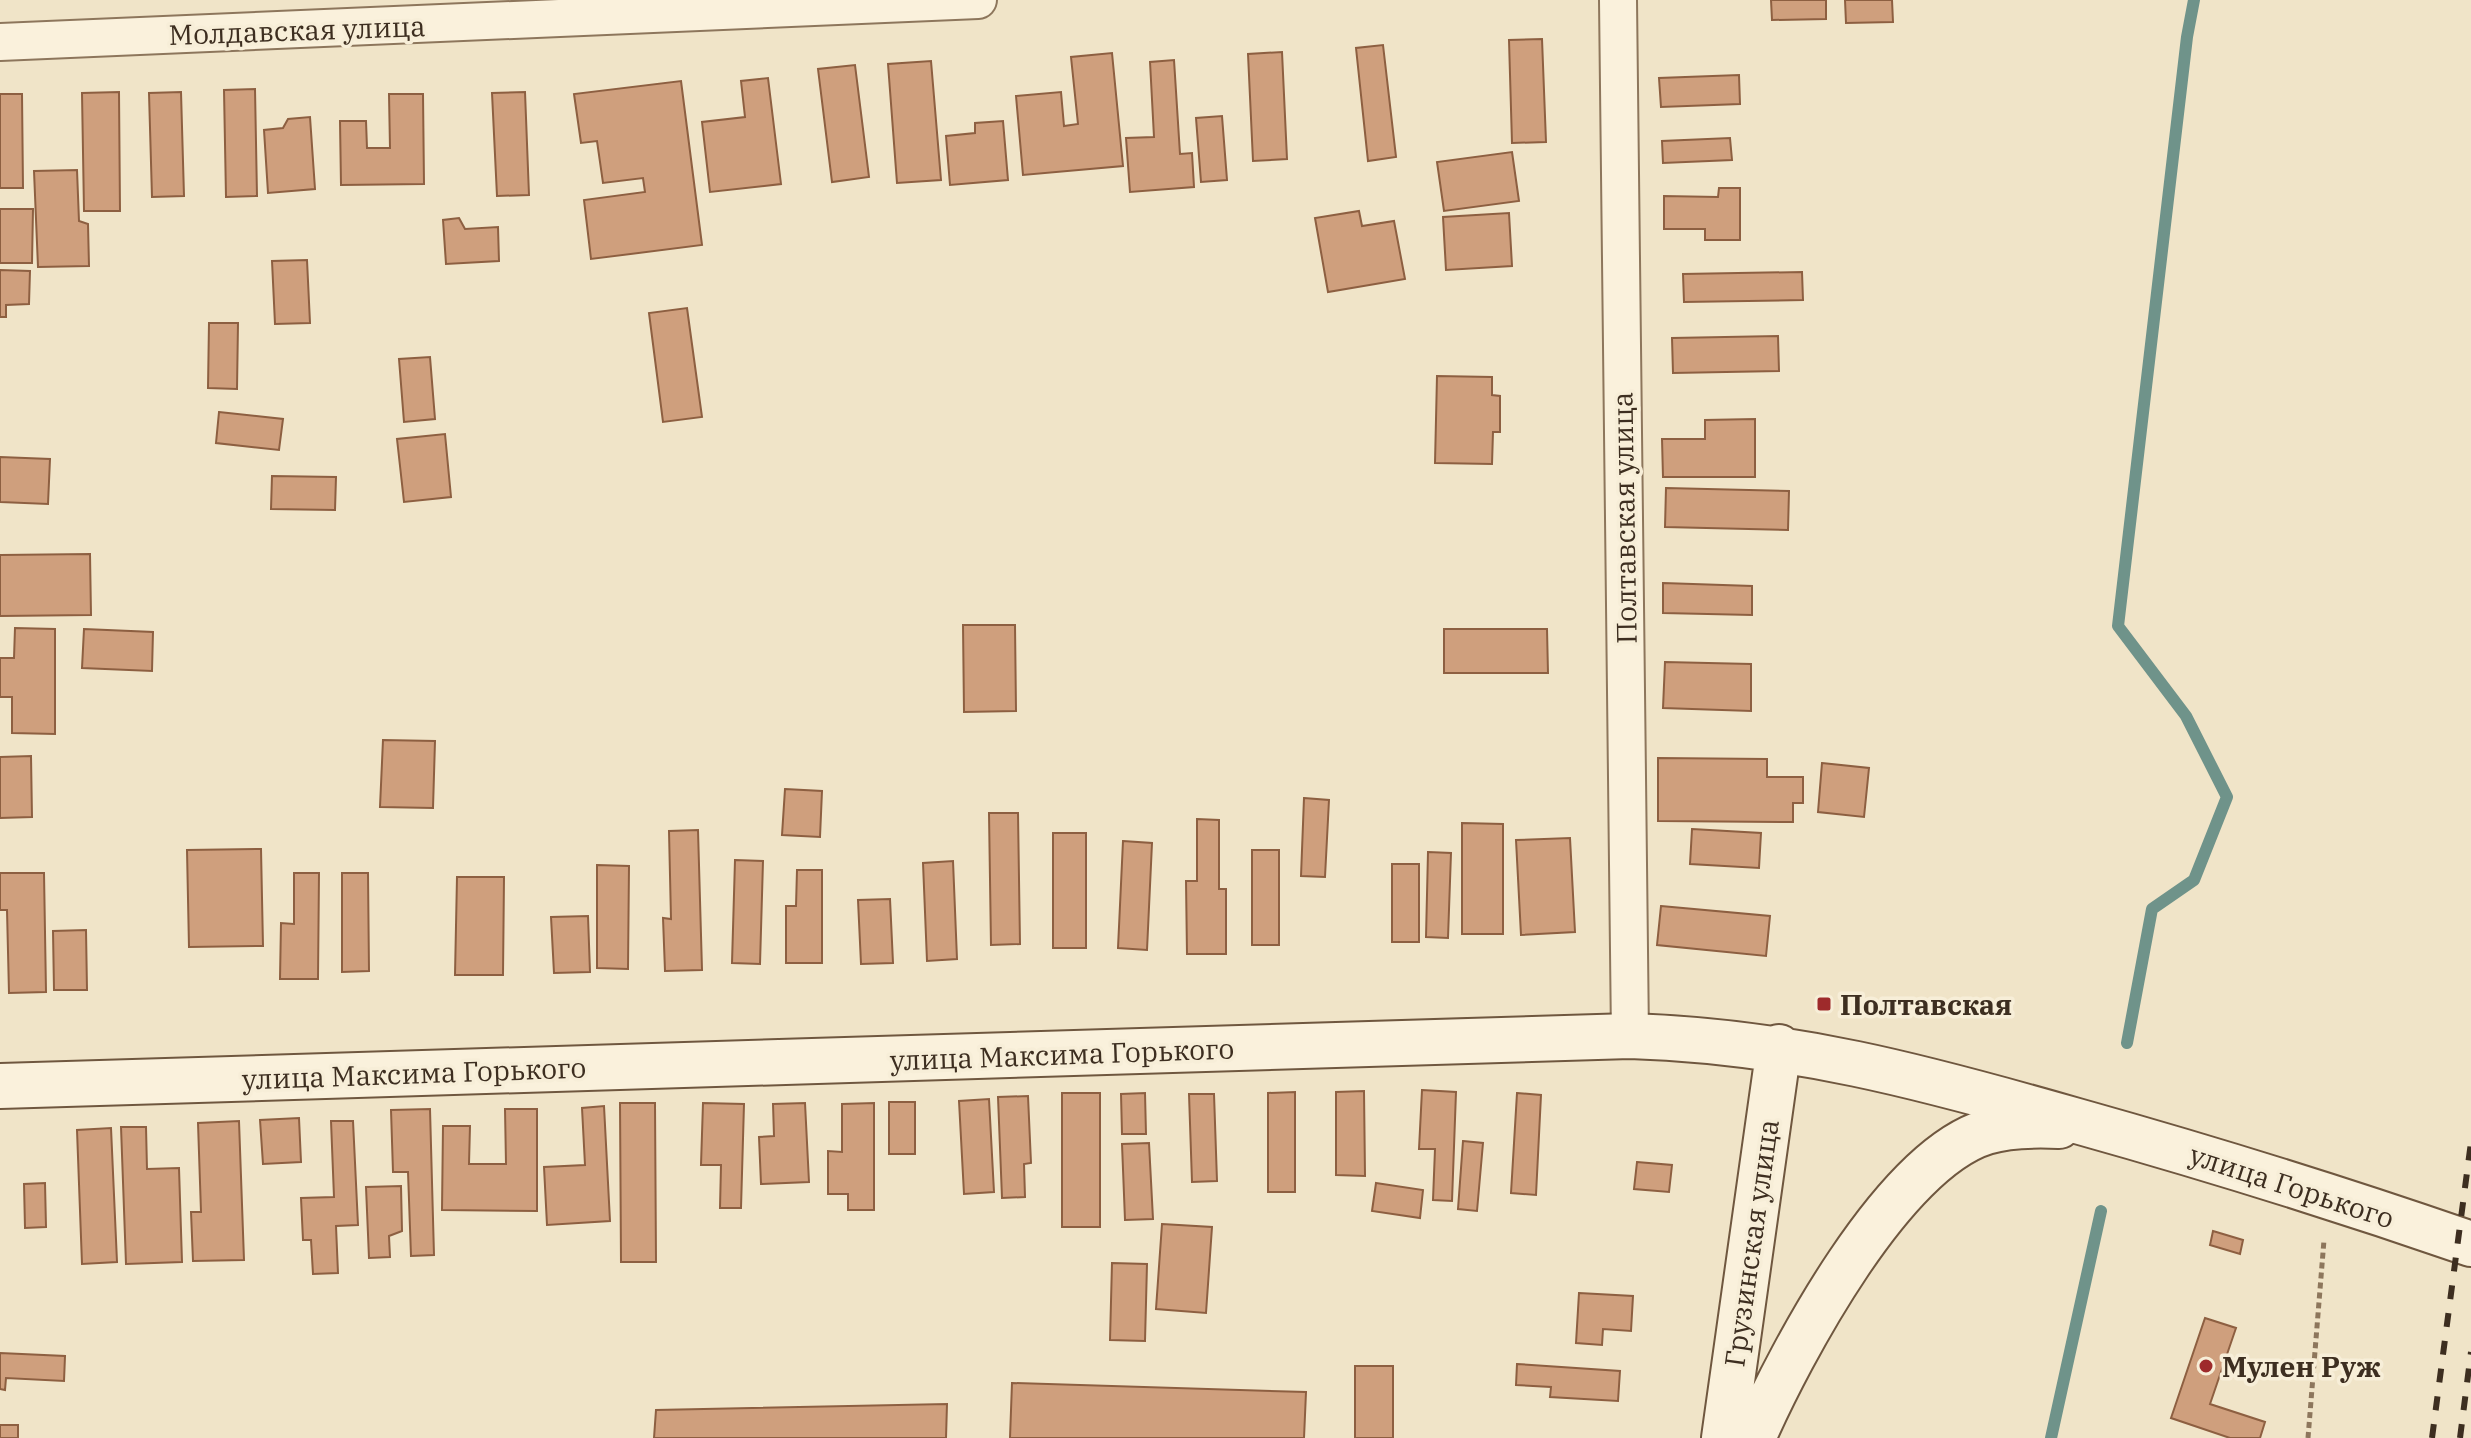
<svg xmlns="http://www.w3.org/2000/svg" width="2471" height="1438" viewBox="0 0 2471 1438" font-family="'IBM Plex Serif',serif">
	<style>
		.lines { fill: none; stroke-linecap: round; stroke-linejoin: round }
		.stream { stroke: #6f938a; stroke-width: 12 }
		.building { fill: #cf9f7d; stroke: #8d5f41; stroke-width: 2 }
		.street-casing { stroke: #8d765c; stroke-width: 40 }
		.secondary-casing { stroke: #6f573f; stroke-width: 48 }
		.path { stroke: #8d765c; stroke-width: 5; stroke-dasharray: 6 4; stroke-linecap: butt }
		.street { stroke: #faf1dc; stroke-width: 36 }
		.secondary { stroke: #faf1dc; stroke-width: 44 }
		.rail { stroke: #3d2e20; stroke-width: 6; stroke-dasharray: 14 14; stroke-linecap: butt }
		.poi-dot { fill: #9e2a2b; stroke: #f7eed8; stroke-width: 3 }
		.labels { text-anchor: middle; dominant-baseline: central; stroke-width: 7; stroke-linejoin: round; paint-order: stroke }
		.street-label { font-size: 28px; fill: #3d2e20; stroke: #f7eed8 }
		.poi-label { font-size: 28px; font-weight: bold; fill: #3d2e20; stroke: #f7eed8; text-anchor: start }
	</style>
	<rect width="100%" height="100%" fill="#f0e4c8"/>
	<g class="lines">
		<path class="stream" d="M2127,1043l25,-134 42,-29 33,-83 -41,-81 -68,-90 69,-589 7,-37
			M2051,1438l50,-227"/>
	</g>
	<path class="building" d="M1771,0h55v19l-54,1z
		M1845,0h47l1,22 -47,1z
		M1542,39l4,103 -34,1 -3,-103z
		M1383,45l13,112 -28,4 -12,-113z
		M1282,52l5,107 -34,2 -5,-107z
		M1112,53l11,113 -100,9 -7,-79 45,-4 3,34 14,-2 -7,-67z
		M1174,60l6,94 12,-1 2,34 -64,5 -4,-54 28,-1 -4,-75z
		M931,61l10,119 -44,3 -9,-119z
		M855,65l14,112 -37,5 -14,-113z
		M1739,75l1,29 -79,3 -2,-29z
		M768,78l13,106 -71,8 -8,-70 43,-5 -4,-36z
		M681,81l21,164 -111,14 -7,-59 61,-8 -2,-14 -40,5 -6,-42 -16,2 -7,-49z
		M255,89l2,107 -31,1 -2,-107z
		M119,92l1,119h-36l-2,-118z
		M181,92l3,104 -32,1 -3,-104z
		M525,92l4,103 -32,1 -5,-103z
		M0,94h22l1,94h-23z
		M389,94h34l1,90 -83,1 -1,-64h26l1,27h23z
		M1222,116l5,64 -26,2 -5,-64z
		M310,117l5,72 -47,4 -4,-63 19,-2 5,-9z
		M1003,121l5,59 -58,5 -4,-49 29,-3v-10z
		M1730,138l2,22 -69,3 -1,-22z
		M1512,152l7,49 -75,10 -7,-49z
		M77,170l2,51 9,3 1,42 -51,1 -4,-96z
		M1719,188h21v52h-35v-11h-41v-33l54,1z
		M0,209h33l-1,54h-32z
		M1359,211l3,15 32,-5 11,58 -77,13 -13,-74z
		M1509,213l3,53 -66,4 -3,-53z
		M459,218l6,11 33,-2 1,34 -53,3 -3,-44z
		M307,260l3,63 -35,1 -3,-63z
		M0,270l30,1 -1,33 -23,1v12h-6z
		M1802,272l1,28 -119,2 -1,-28z
		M687,308l15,109 -39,5 -14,-109z
		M209,323h29l-1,66 -29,-1z
		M1778,336l1,35 -106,2 -1,-35z
		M430,357l5,62 -31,3 -5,-63z
		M1437,376l55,1v18l8,1v36h-7l-1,32 -57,-1z
		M219,412l64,7 -4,31 -63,-7z
		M1755,419v58h-92l-1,-38h43v-19z
		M445,434l6,63 -47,5 -7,-63z
		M0,457l50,2 -2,45 -48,-2z
		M272,476l64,1 -1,33 -64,-1z
		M1666,488l123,3 -1,39 -123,-3z
		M90,554l1,61 -91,1v-61z
		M1663,583l89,3v29l-89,-2z
		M963,625h52l1,86 -52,1z
		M15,628l40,1v105l-43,-1v-36h-12v-39h14z
		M84,629l69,3 -1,39 -70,-3z
		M1444,629h103l1,44h-104z
		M1665,662l86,2v47l-88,-3z
		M383,740l52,1 -2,67 -53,-1z
		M31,756l1,61 -32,1v-61z
		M1658,758l109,1v18h36v26h-10v19l-135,-1z
		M1822,763l47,5 -5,49 -46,-5z
		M785,789l37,2 -2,46 -38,-2z
		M1304,798l25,2 -4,77 -24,-1z
		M989,813h29l2,131 -29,1z
		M1197,819l22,1v69h7v65h-39l-1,-73h11z
		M1462,823l41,1v110h-41z
		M1692,829l69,4 -2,35 -69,-4z
		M698,830l4,140 -37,1 -2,-53 8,1 -2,-88z
		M1053,833h33v115h-33z
		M1570,838l5,94 -54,3 -5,-95z
		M1123,841l29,2 -5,107 -29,-2z
		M261,849l2,97 -74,1 -2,-97z
		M1252,850h27v95h-27z
		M1428,852l23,1 -3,85 -22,-1z
		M735,860l28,1 -3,103 -28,-1z
		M953,861l4,98 -30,2 -4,-98z
		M1392,864h27v78h-27z
		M597,865l32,1 -1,103 -31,-1z
		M797,870h25v93h-36v-57h10z
		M0,873h44l2,119 -37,1 -2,-83h-7z
		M294,873h25l-1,106h-38l1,-56 13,1z
		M342,873h26l1,98 -27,1z
		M457,877h47l-1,98h-48z
		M890,899l3,64 -32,1 -3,-64z
		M1661,906l109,10 -4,40 -109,-11z
		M588,916l2,56 -36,1 -3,-56z
		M86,930l1,60h-33l-1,-59z
		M1422,1090l34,2 -4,109 -19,-1 2,-51h-16z
		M1364,1091l1,85 -29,-1v-83z
		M1295,1092v100h-27v-99z
		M1062,1093h38v134h-38z
		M1145,1093l1,41h-24l-1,-40z
		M1517,1093l24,2 -5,100 -25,-2z
		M1189,1094h25l3,87 -25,1z
		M1028,1096l3,67 -7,1 1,33 -23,1 -4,-101z
		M989,1099l5,93 -30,2 -5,-93z
		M889,1102h26v52h-26z
		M620,1103h35l1,159h-35z
		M703,1103l41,1 -3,104h-21l1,-43h-20z
		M805,1103l4,79 -48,2 -2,-47 15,-1 -1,-32z
		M874,1103v107h-26v-16h-20v-43l14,1v-48z
		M604,1106l6,115 -63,4 -3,-58 41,-2 -3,-57z
		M430,1109l4,146 -23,1 -3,-84h-15l-2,-62z
		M505,1109h32v102l-95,-1 1,-84h27l-1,38h37z
		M299,1118l2,44 -38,2 -3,-44z
		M239,1121l5,139 -51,1 -2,-49h10l-3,-89z
		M331,1121h22l5,104 -22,1 2,47 -25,1 -2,-34h-8l-2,-42 33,-1z
		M121,1127h25l1,42 32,-1 3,94 -56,2z
		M111,1128l6,134 -35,2 -5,-134z
		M1463,1141l20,2 -6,68 -19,-2z
		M1149,1143l4,76 -28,1 -3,-76z
		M1637,1162l35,3 -3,27 -35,-3z
		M45,1183l1,44 -21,1 -1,-44z
		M1376,1183l47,7 -3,28 -48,-7z
		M401,1186l1,45 -13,5 1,21 -21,1 -3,-71z
		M1162,1224l50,3 -6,86 -50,-4z
		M2213,1231l30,9 -3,14 -30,-9z
		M1112,1263l35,1 -2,77 -35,-1z
		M1579,1293l54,3 -2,35 -28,-2 -1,16 -26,-2z
		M2205,1318l31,10 -26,76 55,18 -5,16h-30l-59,-20z
		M0,1353l65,3 -1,25 -58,-3 -1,12 -5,-1z
		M1517,1364l103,7 -2,30 -68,-4 1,-10 -35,-2z
		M1355,1366h38v72h-38z
		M1012,1383l294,9 -2,46h-294z
		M947,1404l-1,34h-292l2,-28z
		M0,1425h18v13h-18z"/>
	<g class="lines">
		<defs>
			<path id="street" d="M1618,0l12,1036
				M0,42l978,-42"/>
			<path id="secondary" d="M0,1086l1630,-50c160,5 294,41 447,85 132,37 264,78 394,123
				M1724,1438l55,-391
				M1753,1438c38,-86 139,-277 233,-306 23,-7 50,-7 73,-6"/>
		</defs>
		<use href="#street" class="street-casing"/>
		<use href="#secondary" class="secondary-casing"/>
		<path class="path" d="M2308,1438l16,-198"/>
		<use href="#street" class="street"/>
		<use href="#secondary" class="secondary"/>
		<path class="rail" d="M2432,1438l39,-296
			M2460,1438l11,-86"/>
	</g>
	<g class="poi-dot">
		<rect x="1816" y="996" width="16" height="16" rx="4"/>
		<circle cx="2206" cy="1366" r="8"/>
	</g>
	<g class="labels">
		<g class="street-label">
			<text transform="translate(297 30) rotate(-2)">Молдавская улица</text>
			<text transform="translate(1624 518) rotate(-91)">Полтавская улица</text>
			<text transform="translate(1062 1054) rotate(-2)">улица Максима Горького</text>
			<text transform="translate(414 1073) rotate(-2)">улица Максима Горького</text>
			<text transform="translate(2292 1186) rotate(18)">улица Горького</text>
			<text transform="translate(1751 1243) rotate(-82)">Грузинская улица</text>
		</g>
		<g class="poi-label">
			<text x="1840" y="1004">Полтавская</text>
			<text x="2222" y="1366">Мулен Руж</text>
		</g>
	</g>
</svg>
